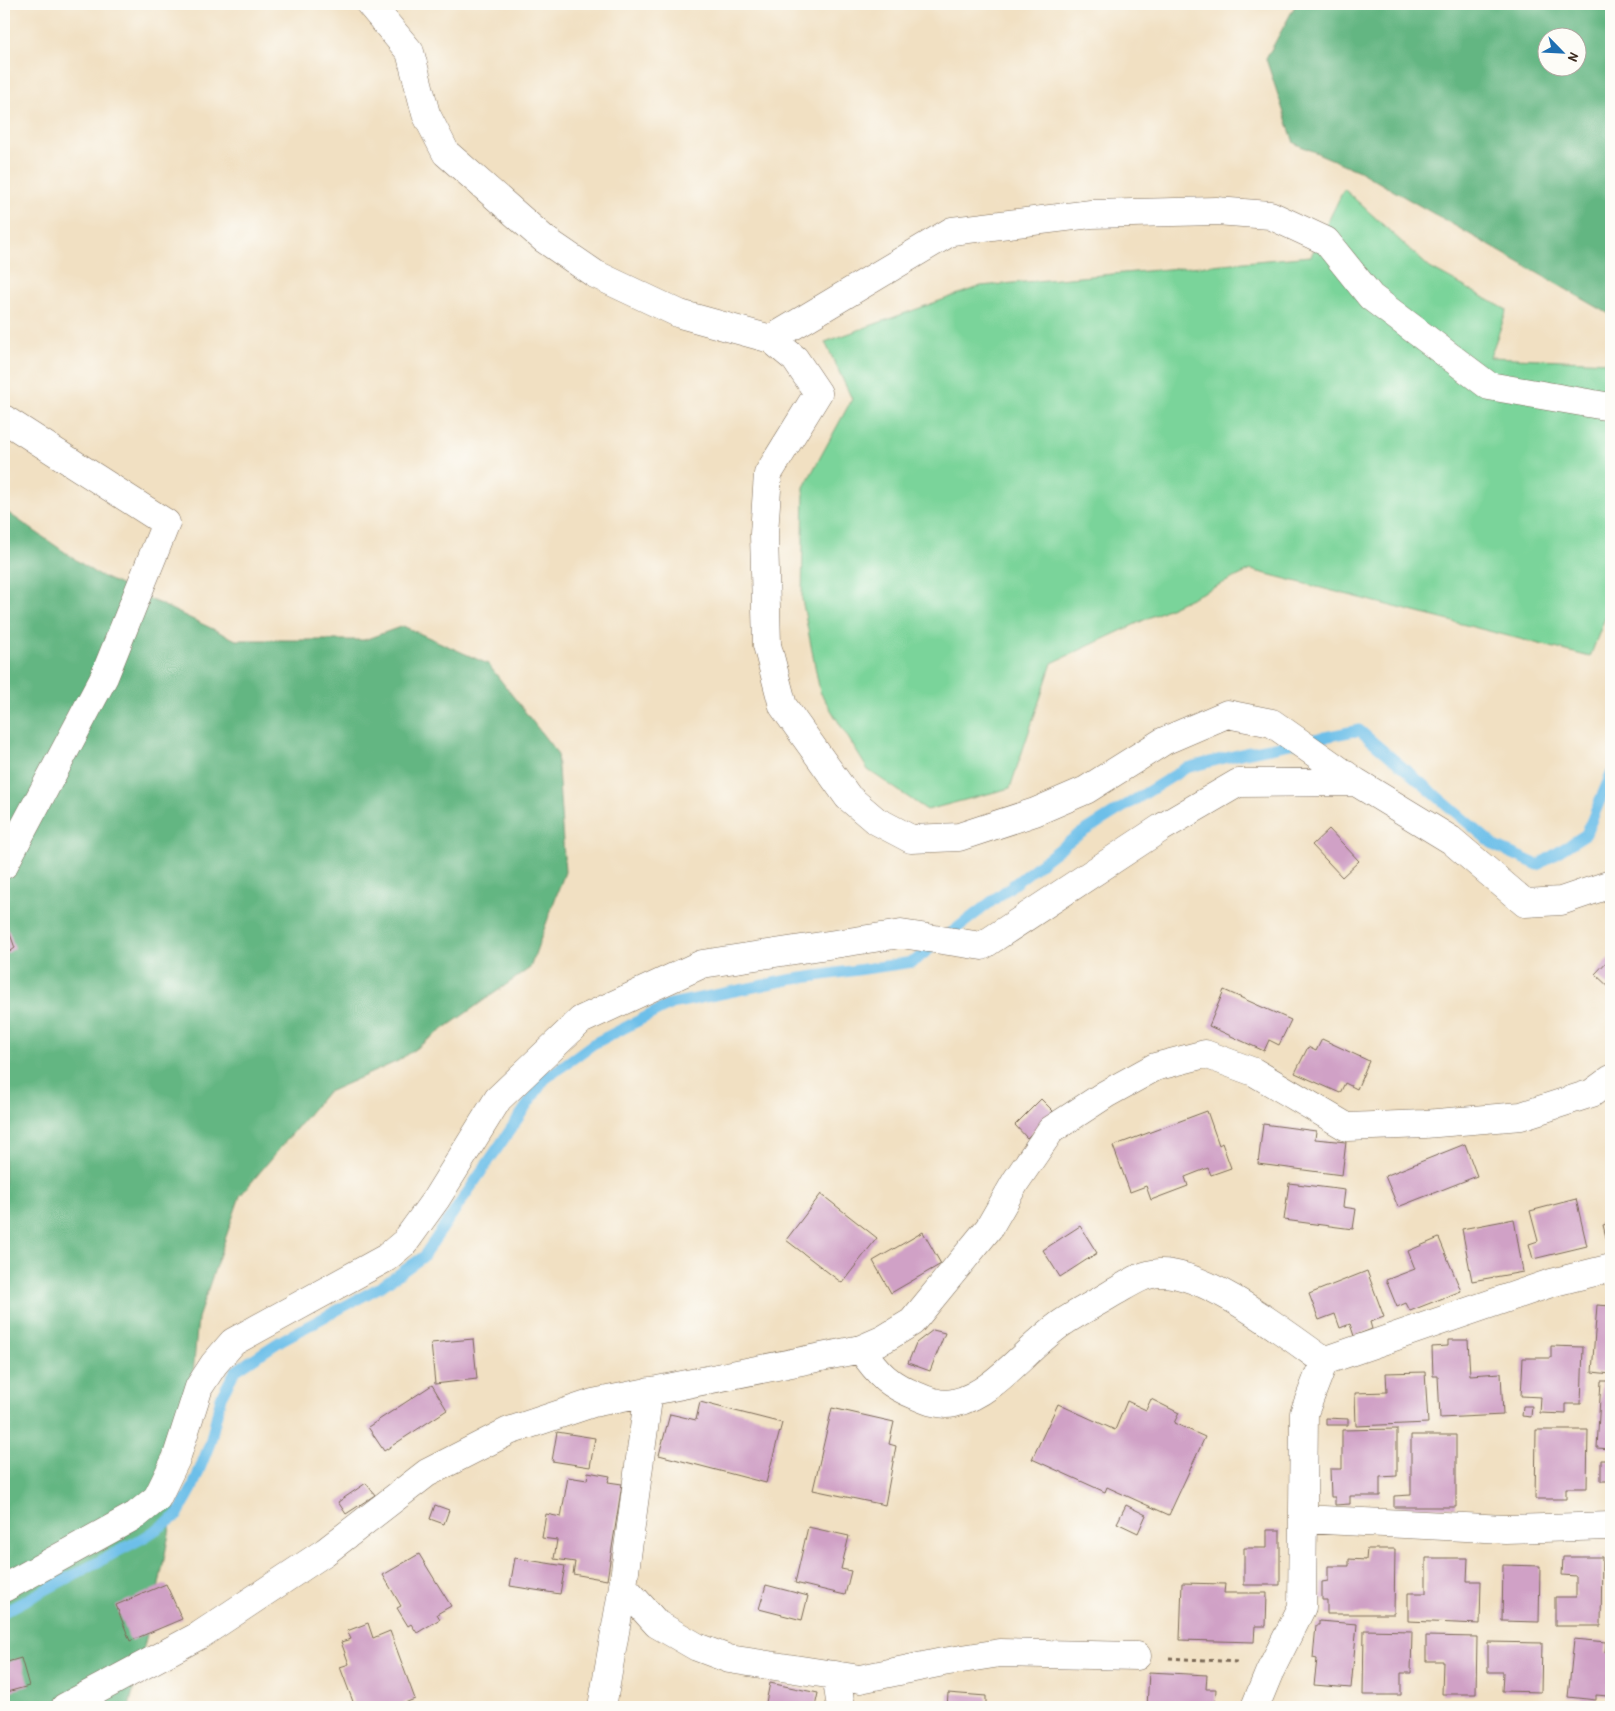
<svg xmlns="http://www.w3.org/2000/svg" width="1615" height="1711" viewBox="0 0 1615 1711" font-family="'Patrick Hand',sans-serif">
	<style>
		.green { fill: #7ad49a; stroke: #5a7f5c }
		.forest { fill: #63b682; stroke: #4f7050; fill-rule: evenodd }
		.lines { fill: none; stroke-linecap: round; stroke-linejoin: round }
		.stream { stroke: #6dbfe9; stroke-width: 11 }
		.building { fill: #d0a1c6 }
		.minor-casing { stroke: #7b6a57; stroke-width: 29 }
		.path { stroke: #7b6a57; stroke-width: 3; stroke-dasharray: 4 4; stroke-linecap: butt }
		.minor { stroke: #fff; stroke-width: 28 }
	</style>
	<rect width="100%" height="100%" fill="#fdfcf7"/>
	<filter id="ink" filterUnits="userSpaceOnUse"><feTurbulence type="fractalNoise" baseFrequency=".02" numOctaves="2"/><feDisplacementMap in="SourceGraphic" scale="10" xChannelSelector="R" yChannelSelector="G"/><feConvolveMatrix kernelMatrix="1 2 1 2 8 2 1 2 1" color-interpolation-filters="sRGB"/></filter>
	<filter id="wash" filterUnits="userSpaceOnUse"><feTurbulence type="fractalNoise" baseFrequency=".0096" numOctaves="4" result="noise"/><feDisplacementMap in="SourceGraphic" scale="20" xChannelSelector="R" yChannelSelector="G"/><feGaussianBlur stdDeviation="1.12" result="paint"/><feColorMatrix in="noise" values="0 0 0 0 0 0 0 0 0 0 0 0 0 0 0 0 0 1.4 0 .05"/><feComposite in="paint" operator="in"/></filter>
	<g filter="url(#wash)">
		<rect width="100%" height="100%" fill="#f1e0c2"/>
		<path class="green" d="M1344,189l86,79 77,42 -17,47 121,5v240l-21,55 -339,-87 -199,93 -42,125 -83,22 -59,-40 -48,-78 -18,-93 2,-112 48,-88 -27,-57 156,-56 330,-30z"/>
		<path class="forest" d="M1296,4h315v311l-252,-144 -65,-28 -28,-84zM1548,38h30v30h-30z
			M4,510l91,63 141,67h128l39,-14 85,38 69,89 8,119 -35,96 -132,93 -72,32 -86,103 -42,122 -11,124 -29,148 -29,117h-125z"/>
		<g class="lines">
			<path class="stream" d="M4,1612l141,-75 32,-21 15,-27 18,-46 11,-46 14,-26 47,-31 100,-54 41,-29 122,-178 48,-35 78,-40 117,-24 125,-18 162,-125 111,-69 59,-15 114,-23 136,116 43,19 48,-31 25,-60"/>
		</g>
		<g id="blocks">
			<path class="building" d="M1329,829l30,32 -17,16 -30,-32z
				M5,920l10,28 -11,8v-35z
				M1611,957v32l-16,-15z
				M1224,990l67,30 -12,25 -10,-5 -5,11 -55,-25z
				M1322,1039l47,22 -12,28 -12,-6 -5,10 -45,-20 13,-26 8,4z
				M1041,1099l12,12 -26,27 -12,-13z
				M1207,1111l12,34 3,-2 9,25 -20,7 -3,-7 -23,9 3,9 -37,14 -5,-14 -16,6 -17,-46z
				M1263,1124l53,7 -1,8 31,3 -4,33 -84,-11z
				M1465,1144l12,32 -79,31 -13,-31z
				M1289,1183l56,7 -2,17 13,2 -3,20 -69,-9z
				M821,1194l56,44 -35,45 -56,-43z
				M1576,1199l11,47 -54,13 -4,-15 9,-3 -8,-30z
				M1514,1219l9,53 -51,9 -10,-52z
				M1611,1223v22h-3l-5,-20z
				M1080,1226l17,27 -37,24 -17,-27z
				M923,1232l18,32 -50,29 -18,-32z
				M1439,1238l22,53 -51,20 -4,-8 -9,4 -11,-27 29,-11 -7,-18z
				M1367,1271l17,46 -14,5 2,7 -18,7 -4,-12 -10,4 -5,-14 -16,6 -10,-26z
				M1597,1305l14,1v68l-19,-2z
				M933,1330l12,3 -15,38 -22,-8 8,-20z
				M473,1339l4,40 -42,5 -4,-41z
				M1448,1340h20l2,35 31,-2 2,42 -63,3 -2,-42h-5l-1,-29 16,-1z
				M1551,1346l32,1 -2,57h-15v10l-26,-1 1,-16 -20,-1 2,-38h28z
				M1425,1372l3,51 -72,3 -1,-33 32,-1 -1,-19z
				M1601,1381h10v68l-14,-1z
				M432,1385l15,25 -63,41 -16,-24z
				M1151,1399l28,14 -5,10 31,14 -36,78 -62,-28 -2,5 -73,-33 26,-55 57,26 12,-29 19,9z
				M700,1402l82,21 -16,60 -107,-28 11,-41 26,6z
				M1523,1406h9l-1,11 -9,-1z
				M832,1408l62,14 -5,22 7,2 -11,59 -72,-15z
				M1326,1418l22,1v6h-22z
				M1397,1429v47l-17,1v19h-30v8l-15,1v-8h-4l-1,-28h12v-39z
				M1536,1430h52l-1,58h-21v11h-31z
				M557,1432l38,6 -5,29 -38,-6z
				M1411,1435h45v72h-62v-11l17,-1z
				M1601,1460h10v21h-10z
				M588,1472l22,4 -2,6 14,2 -15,96 -34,-6 2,-12 -21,-3 3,-19 -15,-2 4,-24 15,3 7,-40 19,3z
				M366,1483l9,12 -29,19 -8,-12z
				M435,1505l14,5 -5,14 -14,-5z
				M1126,1505l20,10 -8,18 -21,-10z
				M808,1527l41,9 -8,33 10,2 -6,24 -50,-12z
				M1267,1530h13v55h-36v-37h23z
				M1367,1549h28l-1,65h-67v-14h-5v-18l6,-1v-15h21v-7l17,1z
				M419,1554l32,52 -14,8 3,5 -23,14 -6,-9 -3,2 -11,-18 4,-2 -18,-31z
				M1563,1557h39l-1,69h-46v-29h21v-21l-14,-1z
				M515,1558l50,8 -5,28 -50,-8z
				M1426,1558h42l-1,23h14l-1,43 -72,-3v-28h18z
				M1503,1565l37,1 -1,56 -37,-1z
				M1182,1583l43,1 -1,9h43l-1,33h-11l-1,16 -74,-2z
				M166,1584l16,35 -52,22 -14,-36z
				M766,1585l42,11 -6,24 -43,-11z
				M1319,1621l38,3 -6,64 -37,-3 3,-26 -4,-1 3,-33h3z
				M368,1623l5,15 17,-7 25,68 -21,8h-39l-15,-40 9,-3 -8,-22 10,-3 -4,-8z
				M1364,1630l48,1 -1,42h-10v22h-38z
				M1426,1636l51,1 -1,57h-34l1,-33h-17z
				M1574,1639l32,3 -1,10 6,1 -3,43 -12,-1v5l-28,-3z
				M1488,1642l54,1 -1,49 -39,-1 1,-19h-15z
				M21,1658l8,28 -22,6 -3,-12v-17z
				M1149,1672l58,3 -1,14h10l-1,18h-68z
				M770,1683l48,10 -3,14h-50z
				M948,1693l38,3v11h-39z"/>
		</g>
	</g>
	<g filter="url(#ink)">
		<use href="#blocks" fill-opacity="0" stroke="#7b6a57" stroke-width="1"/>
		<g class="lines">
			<defs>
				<path id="minor" d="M370,4l40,48 16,62 20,39 98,86 51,35 85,40 91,25 24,20 23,34 -50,81 -4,60 3,111 16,61 65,91 27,23 36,19 48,-2 76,-25 51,-22 78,-49 63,-27 45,9 84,59 95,58 74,63 36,-2 50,-17
					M771,339l181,-108 139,-17 125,-3 54,4 56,26 45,56 118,89 122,21
					M4,419l162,104 -62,154 -100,188
					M861,1349c17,25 28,36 56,47 11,5 24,10 37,7 41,-9 74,-57 108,-80 16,-11 33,-19 49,-29 15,-8 30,-20 48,-21 47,-2 127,61 165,88l-20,52 -2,194 -33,66 -14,34
					M1324,1361l227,-78 60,-15
					M1303,1519l202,10 106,-3
					M623,1586l34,38 40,23 32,12 131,20 83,-17 57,-9 137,3
					M4,1588l132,-73 21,-17 19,-39 23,-72 15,-23 19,-22 153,-84 19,-16 31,-43 62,-100 83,-79 121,-56 199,-30 81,12 179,-118 77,-45 118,-1
					M836,1675l5,32
					M65,1707l135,-72 125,-83 102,-79 82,-42 84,-28 268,-54 23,-10 28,-17 77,-94 27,-47 35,-51 55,-36 49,-27 50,-13 49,18 93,55 78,-3 96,-8 71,-23 19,-14
					M602,1707l21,-121 26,-195"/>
			</defs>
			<use href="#minor" class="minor-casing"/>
			<path class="path" d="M1169,1658l69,4"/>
			<use href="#minor" class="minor"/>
		</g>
	</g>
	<rect width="1615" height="1711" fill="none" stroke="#fdfcf7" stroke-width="20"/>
	<g transform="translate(1562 52) rotate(114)"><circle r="24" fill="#fdfcf7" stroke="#afa8a0"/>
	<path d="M0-4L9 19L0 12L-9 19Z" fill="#1f6fb2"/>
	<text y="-8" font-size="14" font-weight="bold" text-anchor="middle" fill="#3b2a1e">N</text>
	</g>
</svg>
